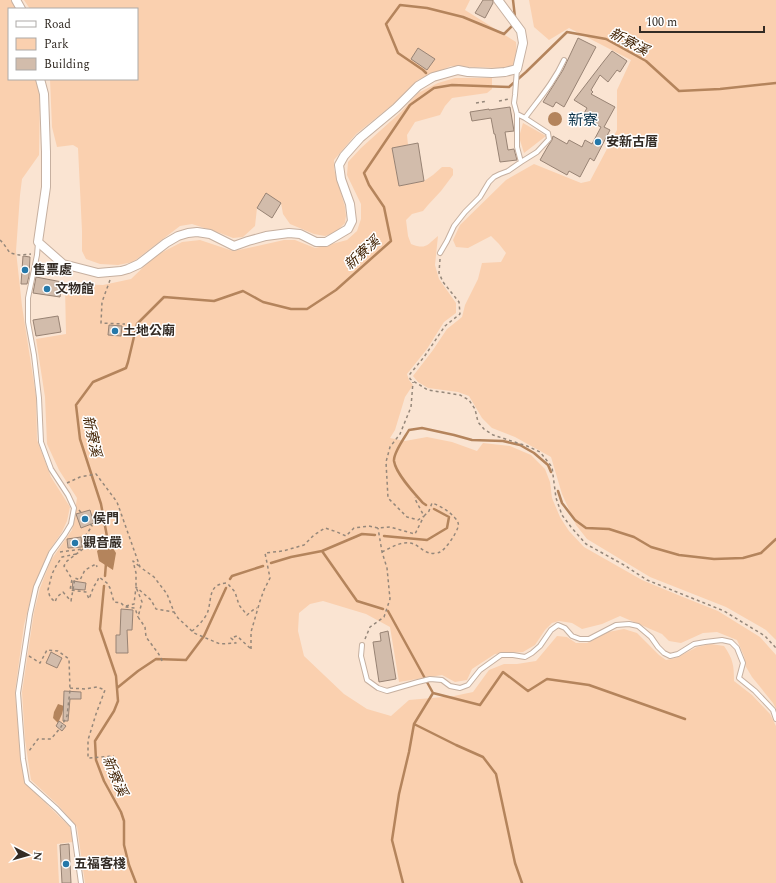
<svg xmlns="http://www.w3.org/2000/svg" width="776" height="883" viewBox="0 0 776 883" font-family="Spectral,'Noto Sans TC',serif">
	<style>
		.green { fill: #fad0af }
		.water { fill: #b4845c }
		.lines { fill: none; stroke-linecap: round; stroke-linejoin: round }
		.stream { stroke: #b4845c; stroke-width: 2.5 }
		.building { fill: #d2bcab; stroke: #988374 }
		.lane-casing { stroke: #c6b0a0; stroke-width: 6 }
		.street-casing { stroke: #c6b0a0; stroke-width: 10 }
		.path { stroke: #95877a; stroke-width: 1.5; stroke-dasharray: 3 3; stroke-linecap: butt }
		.lane { stroke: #fff; stroke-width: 4 }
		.street { stroke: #fff; stroke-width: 8 }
		.poi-dot { fill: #2578a9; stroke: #fff; stroke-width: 1.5 }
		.labels { text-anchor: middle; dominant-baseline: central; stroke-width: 3; stroke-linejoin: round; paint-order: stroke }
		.poi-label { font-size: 13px; font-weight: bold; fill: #332b24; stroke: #fff; text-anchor: start }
		.water-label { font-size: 14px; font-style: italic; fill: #402000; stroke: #fff }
		.quarter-label { font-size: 15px; fill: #0d344b; stroke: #fff }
	</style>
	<rect width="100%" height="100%" fill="#fae4d2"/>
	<path class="green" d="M0,0h12l5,9h-8v70h29l2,17 -1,59 -17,24 -2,16 -4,56 6,55 14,90 1,44 14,37 19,30 -3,14 -5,11 -13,19 -15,35 -10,39 -9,67 6,70 4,21 45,44 3,15 -16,2 2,39h-59z
		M24,0h446l-5,10 51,32 1,15 -4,10 -14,1 -48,-2 -33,14 -22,22 -40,32 -22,26v9l11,38 1,9 -1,7 -9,9 -11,4 -11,-2 -24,-10 -7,-10 -2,-11 -15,-9 -9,14 -2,18 -12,11 -10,1 -13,-5 -28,-9 -12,2 -47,36 -15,3 -18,-1 -14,-5 -4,-8v-20l-4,-83 -5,-3 -16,2 -5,-20 -2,-48h87v-70h-107z
		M529,0h247v640l-10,-10 -40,-23 -76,-30 -63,-38 -11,-14 -14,-31 -11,-37 -36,-20 -23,-9 -10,-10 -13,-22 -11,-4 -30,-4 -10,-6 -5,-6 20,-26 14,-21 15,-12 3,-12 13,-26 4,-16 19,-1 5,-9 -7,-9 -8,-8 -23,12 -12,-1 -3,-7 7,-15 46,-45 28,-16 47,19 9,-2 27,-51v-40l14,-30 -62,-32 -20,12 -15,-13z
		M455,78h37v11l-5,4 -35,5 -7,8 -5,9 -25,7 -8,13 1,10 -16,3 7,38 25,-5 9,-6 9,-8h8l3,2v6l-12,16 -13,14 -5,6 -11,3 -6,6 2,16 3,8c15,6 16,1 27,-8l-3,29 4,14 17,24v10l-12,9 -17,27 -20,25 2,6 4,5 -8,12 -10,33 -5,8 15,3 22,-4 25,5 25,9 6,-8 27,3 21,9 14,14 5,13 2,16 8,19 9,14 15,16 58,33 36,15 40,16 42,26 16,18v54l-3,-6 -21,-26 -6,-10 -2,-11 -7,-16 -20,-8 -14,1 -22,10 -12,-2 -7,-7 -42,-18 -18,8 -20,5 -10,-6 -13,-2 -7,2 -7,7 -10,15 -12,7 -28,2 -23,15 -5,11 -12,2 -13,-7 -43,7 -9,-55 -24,-13 -43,-13 -13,3 -11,9 -1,18 6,25 40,38 23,15 24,7 18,-16 45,-4 19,-4 16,-22 15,-6h13l19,-3 21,-25 10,1 9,6h11l21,-11 16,-3 13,4 22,22 7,5 10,-2 21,-11 14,-3 13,2c9,13 10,19 10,35l18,14 18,19 6,12v157h-691l-8,-56 -19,-22 -27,-25 -6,-40 -3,-48 12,-80 6,-24 11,-28 21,-30 5,-32 -18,-28 -12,-26 -2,-47 -9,-58 30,-5 -1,-48 12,-2 26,1 28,-6 24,-23 27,-14 18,-2 33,11 15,-3 36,-8h11l20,8 13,-3 19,-5 10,-9 4,-12v-15l-14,-29 1,-13 13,-14 40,-36 17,-19 20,-10z
		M523,123l23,13 -22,17 -5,-16z"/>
	<path class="water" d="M548 119a7 7 0 1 1 14 0a7 7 0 1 1-14 0Z
		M108,540l8,13 -3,17 -14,-9 -2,-10z
		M58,704l6,2 -2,8 -4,9 -5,-5 1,-6z"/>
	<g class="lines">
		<path class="stream" d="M513,0l2,17
			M426,73l-3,-3 -25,-17 -12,-29 14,-19 27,3 36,9 41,17 10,-10
			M558,491l4,12 13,17 11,8 23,1 25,8 17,10 28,8 35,4 29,-1 18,-5 15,-14
			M426,505l-3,-2c-9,-10 -27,-29 -29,-42 -1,-8 11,-24 15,-31l13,-2 32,7 18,5 31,1 17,4 14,8 14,12 3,7
			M384,536l43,4 20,-12 2,-11 -15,-8
			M108,542l-7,-38 -21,-65 -4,-34 17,-23 33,-14 2,-6 9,-38 27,-27 50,4 29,-10 20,11 28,7h16l29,-19 55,-49 -7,-34 -15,-22 -5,-12 46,-68 24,-17 18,-3 57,2 17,-15 41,-40 39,7 40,22 33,30 41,-2 56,-6
			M322,551l40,-17 13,1
			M271,563l20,-6 31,-6 35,50 26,8
			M105,576l1,-13
			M230,579l2,-3 31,-10
			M104,586l-4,43 16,47 2,25 -4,10 -19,30 1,19 8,21 17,31 3,9v24l5,20 7,18
			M388,611l45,82 -19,31 -5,28 -10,42 -7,46 11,43
			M117,688l21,-17 18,-12 30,1 18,-24 22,-48
			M433,693l47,12 23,-33 25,19 19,-12 42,6 96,34
			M414,724l42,21 27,12 13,17 19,89 7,20"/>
	</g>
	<path class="building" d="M483,0h10v3l-8,15 -10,-5z
		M578,38l18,9 -32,60 -8,-5 -3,5 -10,-5 20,-32z
		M418,48l17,11 -8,11 -16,-11z
		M612,51l15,10 -7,11 -3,-2 -9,12 -8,-7 -9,15 2,2 -2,2 24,13 -11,20 6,3 -16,31 -4,-3 -10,19 -11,-6 -2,4 -27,-15 8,-14 4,-6 1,-4 14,8 2,-4 13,7 3,-7 7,4 9,-17 -19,-10 5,-9 -13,-8 30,-39z
		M510,107l4,24 -9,1 3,18 6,-1 3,11 -17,2 -5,-28h-1l-3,-16 -19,3 -2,-9 19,-3v1z
		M418,143l6,38 -25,5 -7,-38z
		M266,193l15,10 -9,15 -15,-10z
		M23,256l7,1 -1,19 -2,8h-6z
		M36,277l26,5 -2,15 -27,-4z
		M58,316l3,16 -25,4 -3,-16z
		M109,325l13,1 -1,10 -13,-1z
		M90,510l4,13 -13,5 -5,-14z
		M81,537l1,10 -14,1 -1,-9z
		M73,581l13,2 -1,7 -13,-1z
		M121,609l12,1 -1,20h-5l1,23h-12v-18h4z
		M388,631l8,48 -17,3 -6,-40 8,-1 -1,-8z
		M51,652l11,6 -5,10 -11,-5z
		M64,691l17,1v7h-11l-2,22h-5z
		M59,721l7,5 -4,5 -6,-5z
		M69,844l2,39h-9l-2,-38z"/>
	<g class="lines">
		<defs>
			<path id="lane" d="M517,114l8,4 23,15 1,6 -12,13 -16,10
				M525,118c14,-19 29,-36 39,-58
				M38,243l-1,12 -9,43v24l6,33 5,43 2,44 10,27 17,26 6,13 -3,16 -6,10 -14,19 -15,34 -6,27 -12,79 5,66 4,23 30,27 16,17 8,57
				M440,253l7,-12 7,-15 11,-14 15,-15 9,-15 5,-5 6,-3 8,-3 13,-9 -4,-15v-33l-3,-11 1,-8 2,-26
				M362,645l-1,11 6,24 11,8 9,3 31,-9 12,-3 12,1 8,6 10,2 8,-3 12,-15 21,-15h12l12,2 7,-4 8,-7 11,-16 7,-5 7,3 7,8 8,3h9l27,-14 13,-1 9,2 13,11 7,10 6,6 6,3 8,-2 16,-10 11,-2 17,-2 9,2 6,6 6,15 -4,15 16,13 18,19 3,9"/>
			<path id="street" d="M16,0l5,9
				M40,79l4,15 2,58v35l-8,55 25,22 35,9 23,-2 7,-2 11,-5 27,-21 12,-7 10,-3 9,-1 13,2 24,12 14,-5 18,-5 23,-3 11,1 16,8h10l22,-13 4,-8 -2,-17 -9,-25 -2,-14 5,-9 16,-18 36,-30 22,-22 15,-9 25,-7 10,2 24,1 13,-1 12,-3 6,-26 -2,-12 -23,-31"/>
		</defs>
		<use href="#lane" class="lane-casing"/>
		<use href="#street" class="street-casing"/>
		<path class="path" d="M499,101l10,-2
			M476,103l11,-2
			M0,240l3,3 7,10 9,2 12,-1
			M440,259l-1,14 4,9 16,20 1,12 -15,12 -21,31 -14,17v5l3,2 15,9 32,5 9,5 6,9 3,13 6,7 9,6 34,11 13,6 12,15 4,31 6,17 9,12 15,17 38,21 23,15 77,31 41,25 11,12
			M110,280l-8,22 -1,21 24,1
			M67,483l13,-6 16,-3 21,28 23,65 14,10 13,17 7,18 4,6 16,15 26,11 16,-1 -5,-5 6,-2 14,13
			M83,549l-16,12 -3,5 8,13 -2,11 16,2 3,7 5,-13 3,-4 2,-5 8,6 3,5 4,14 7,1 4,4 10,1 3,9
			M60,552l23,-3 3,-14 6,-9 -13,-16
			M382,552c10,-5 21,-12 32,-8 6,3 11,9 17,9 2,1 7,0 9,-1 6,-3 16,-18 18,-25 1,-3 0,-6 -3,-9 -5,-6 -14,-12 -23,-15l-3,8 -5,5 -9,-17v-2
			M76,554l-14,3 -6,9 -4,8 -4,16 2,7 5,5 2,-5 6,-5 8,9 4,-23 5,2 5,-10 11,-6 1,3
			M139,566l-6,-5 3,12v14l6,15 -4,15 7,10 1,10 12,16 3,5 1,3
			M126,606l8,-2 2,-17 15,13 5,9 18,3
			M192,631c5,-4 14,-13 16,-20 4,-13 0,-27 19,-28l8,9 4,13 8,10 6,-5 4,-2
			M365,639l5,-12 14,-10 6,-18 -3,-31 -5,-16 -4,-24
			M251,649v-17l9,-31 4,-11 6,-12 -5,-25 18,-2 21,-6 10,-10 11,-7 12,4 9,4 8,-8 15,-2 9,2 12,-1 25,7 9,-18 -6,4 -11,-3 -19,-19 -2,-36 4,-15 10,-13 11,-27 2,-25
			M29,656l11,7 7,-13 11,1 11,8 1,31 -3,26 -6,11 -10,12h-13l-9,12
			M70,688l15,1 12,-2 8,3 -9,24 -8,26v18l26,-2"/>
		<use href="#lane" class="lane"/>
		<use href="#street" class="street"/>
	</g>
	<g class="poi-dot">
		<circle cx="598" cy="142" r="4"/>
		<circle cx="25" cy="270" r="4"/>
		<circle cx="47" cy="289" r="4"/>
		<circle cx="115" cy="331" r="4"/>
		<circle cx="85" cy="519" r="4"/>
		<circle cx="75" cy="543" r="4"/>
		<circle cx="66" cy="864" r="4"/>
	</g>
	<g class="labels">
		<g class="poi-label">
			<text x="606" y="142">安新古厝</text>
			<text x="33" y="270">售票處</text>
			<text x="55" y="289">文物館</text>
			<text x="123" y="331">土地公廟</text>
			<text x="93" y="519">侯門</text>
			<text x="83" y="543">觀音嚴</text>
			<text x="74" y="864">五福客棧</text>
		</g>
		<g class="water-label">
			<text transform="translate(629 42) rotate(28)">新寮溪</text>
			<text transform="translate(362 253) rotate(-42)">新寮溪</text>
			<text transform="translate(92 436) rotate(78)">新寮溪</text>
			<text transform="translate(115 776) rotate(67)">新寮溪</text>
		</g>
		<g class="quarter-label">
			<text x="583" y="120">新寮</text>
		</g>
	</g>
	<rect x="8" y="8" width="130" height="72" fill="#ffffff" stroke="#adaaa7"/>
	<rect x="16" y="21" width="20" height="6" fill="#ffffff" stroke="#adaaa7"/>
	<text x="44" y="28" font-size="12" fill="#332b24">Road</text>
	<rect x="16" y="38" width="20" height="12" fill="#fad0af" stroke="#adaaa7"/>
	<text x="44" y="48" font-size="12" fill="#332b24">Park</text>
	<rect x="16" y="58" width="20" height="12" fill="#d2bcab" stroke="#adaaa7"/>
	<text x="44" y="68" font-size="12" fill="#332b24">Building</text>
	<g transform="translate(28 855) rotate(96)" stroke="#ffffff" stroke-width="3" paint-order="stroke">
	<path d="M0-3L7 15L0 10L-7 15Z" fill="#332b24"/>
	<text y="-6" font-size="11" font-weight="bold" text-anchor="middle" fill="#332b24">N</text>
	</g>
	<path d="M640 26v6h124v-6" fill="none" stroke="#332b24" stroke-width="2"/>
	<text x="646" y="26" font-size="12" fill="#332b24" stroke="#ffffff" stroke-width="3" paint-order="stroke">100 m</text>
</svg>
